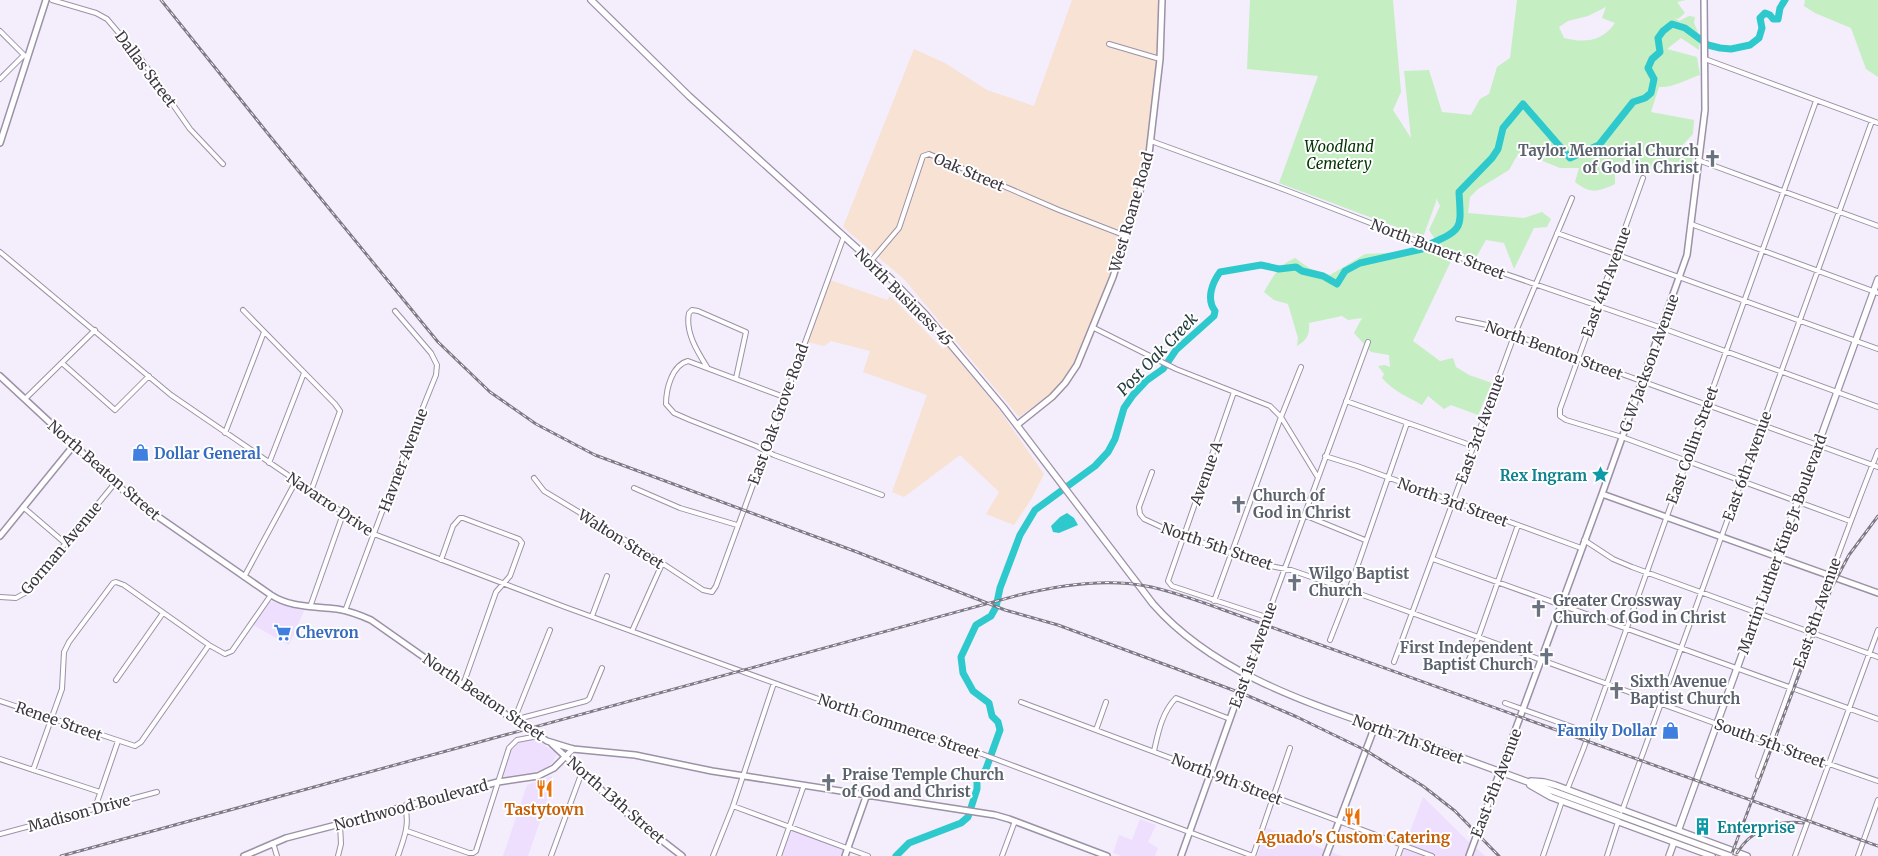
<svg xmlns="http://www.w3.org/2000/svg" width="1878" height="856" viewBox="0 0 1878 856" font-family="Merriweather,serif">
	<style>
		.built { fill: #eedffe }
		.industrial { fill: #f7e2d4 }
		.green { fill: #c5eec2; fill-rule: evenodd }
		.water { fill: #2ec9cc }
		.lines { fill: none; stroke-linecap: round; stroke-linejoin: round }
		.river { stroke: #2ec9cc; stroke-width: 7 }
		.street-casing { stroke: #9c91a7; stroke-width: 6 }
		.secondary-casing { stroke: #9c91a7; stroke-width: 8 }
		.primary-casing { stroke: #9c91a7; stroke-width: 8 }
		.street { stroke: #fff; stroke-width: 4 }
		.secondary { stroke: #fff; stroke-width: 5 }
		.primary { stroke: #fff; stroke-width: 5.5 }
		.rail-casing { stroke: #7f7985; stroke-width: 3 }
		.rail { stroke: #fff; stroke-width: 1; stroke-dasharray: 4; stroke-linecap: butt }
		.primary-bridge-casing { stroke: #9c91a7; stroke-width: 8; stroke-linecap: butt }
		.primary-bridge { stroke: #fff; stroke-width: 5.5 }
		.labels { text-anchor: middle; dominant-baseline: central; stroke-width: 4; stroke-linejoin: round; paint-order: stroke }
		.street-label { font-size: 15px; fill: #3c3741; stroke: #fff }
		.park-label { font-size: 15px; font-style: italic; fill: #033404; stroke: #fff }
		.worship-label { font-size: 15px; font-weight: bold; fill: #5b616d; stroke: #fff; text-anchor: start }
		.shop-label { font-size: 15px; font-weight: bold; fill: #366cbe; stroke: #fff; text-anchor: start }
		.culture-label { font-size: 15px; font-weight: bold; fill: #0d838f; stroke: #fff; text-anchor: end }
		.food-label { font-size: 15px; font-weight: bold; fill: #c56008; stroke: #fff }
		.water-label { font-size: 16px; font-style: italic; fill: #243d3d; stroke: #fff }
	</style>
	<rect width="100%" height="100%" fill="#f4edfc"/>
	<path class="built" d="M270,601l34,10 -15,34 -36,-20z
		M529,735l28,19 -5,9 -6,5 -12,4 -37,6 10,-30 12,-10z
		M552,776l1,8 -25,72h-25l24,-71z
		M1423,797l45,44 17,15h-84z
		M1140,819l16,6 -8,17 10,6 -3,8h-34l-8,-3 6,-18 13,5z
		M1267,828l75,28h-85z
		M791,830l53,20 -2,6h-61z"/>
	<path class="industrial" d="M1072,0h88l-2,54 -10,85 -3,26 -26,85 -17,47 -31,73 -9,13 -9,9 -34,25 -115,-138 -61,-52 71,-178 31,14 42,27 47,16z
		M830,280l57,20 3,-4 53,53 4,-3 51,62 46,66 -12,24 -18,27 -28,-11 13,-22 -39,-37 -56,42 -12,-5 35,-97 -64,-23 7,-21 -39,-10 -7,5 -17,-4z"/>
	<path class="green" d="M1250,0h143l8,92 -8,18 18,28 -7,-67 25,-1 13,42 29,3 9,-16 9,-5 8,-27 13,-9 7,-58h169l-9,2 8,11 -7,6 -4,-2 5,4 10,-5 6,1 -1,6 6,14 -1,13 -18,-12 -14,11 30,8 3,18c-13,4 -27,13 -41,12l-8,25 43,8 -1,14 -15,16 15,6 -2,11 -21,-6c-27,19 -30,-2 -55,1v22c-17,8 -25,10 -40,-2l4,-14h-19l-32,-13 -10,-1 -9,16 -31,19 -8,8 -2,16 56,5 18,-6 9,7 -4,8 -13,1 -20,41 -10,-26 -18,-3 -12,21 -34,-14 -11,-17 11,-24 -4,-8v4l-13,35 -144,-54 39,-107 -71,-7zM1606,7l-4,11 13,5c-13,19 -31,20 -51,15l-5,-11 9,-6 20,-5z
		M1805,0h73v77l-12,-8 -15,-41 -36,-15 -11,-7z
		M1428,251l23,10 -38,80 27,20 13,-3 3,9 13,8 23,8 -14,32 -27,-10 -7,4 -16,-13 -6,9c-15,-9 -28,-13 -40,-27l2,-4 -6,-8 7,-1 5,2 -1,-12 -18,-3 -17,-19 8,-15 -14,2 -6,-4 -33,7c1,11 -2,17 -12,23l1,-8 -10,-34 -14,-4 -10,-8c9,-15 14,-27 31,-34l14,10 21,7 35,-21z"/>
	<path class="water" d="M1067,513l7,5 4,7 -19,8 -6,-1 -2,-6 9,-9z"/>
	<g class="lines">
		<path class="river" d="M1430,244c34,-15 31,-16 29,-52l33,-34 6,-9 5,-21 20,-24 47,54 29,-13 34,-43 12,-4 6,-5 3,-14 -6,-11 4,-9 8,-7 -2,-14 5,-7 9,-7 13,4 23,17 12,3 11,1 19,-4 9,-7 3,-10 -2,-10 5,-5 5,2 3,4h5l2,-11 5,-8
			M896,856l13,-13 52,-20 7,-6 9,-28v-8l9,-12 14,-39 -2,-8 -6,-6 -3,-13 -16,-12 -10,-18 -2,-16 15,-32 15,-9 5,-9 4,-19 20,-53 15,-25 60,-44 13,-14 7,-13 9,-31 9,-13 13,-14 17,-12 13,-19 38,-34 1,-5c-9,-12 -3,-28 5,-39l41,-7 18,4 17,-2 6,4 21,5 14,8 8,-13 15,-8 62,-14"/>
		<defs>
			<path id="street" d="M52,0l44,13 11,6 34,40 49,70 33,35
				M0,31l24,24 4,2
				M1109,44l51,15
				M1705,59l173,64
				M0,79l24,-24
				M1151,141l137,50 183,71 191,66 216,79
				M1698,160l180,66
				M1643,178l-83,231v7l6,4 56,17 228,84
				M1691,224l187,69
				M1557,233l321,116
				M0,252l171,143 203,139 191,73 347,126 70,21 271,102
				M871,261l28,-33 24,-72 6,-2 130,56 67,26
				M243,310l92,94 5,7 -29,80
				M1458,319l29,6 391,142
				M1092,327l84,42 94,37 11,11 36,59
				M62,363l53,47 34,-34
				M707,367c-10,-16 -22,-35 -18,-54l3,-3 6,1 48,21 -10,46
				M1234,392l-66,189 4,5 94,31
				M784,397l-96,-36c-16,4 -22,28 -22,43l8,9 16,7 66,26 18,9 108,40
				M25,399l70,-69
				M1346,401l127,45
				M225,433l39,-101
				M1325,456l32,10 224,82
				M269,463l35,-90
				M1152,472l-13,35 1,7 4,5 26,12 100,35 21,4 58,20 423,154 106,37
				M534,478l10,13 101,61 58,38 9,2 4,-6 128,-350
				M634,488l46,20 57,17
				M23,507l42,36
				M1304,515l61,25
				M1584,540l29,19 19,8 246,90
				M1433,559l445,160
				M441,560l12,-34 7,-8h3l56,21 3,4 -12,33 -14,16 -33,93
				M244,577l52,-96
				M0,597l16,1 9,-5 90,-110
				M1214,601l67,-184 20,-50
				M310,607l33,-93
				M345,611l53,-142 38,-94 1,-10 -6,-12 -36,-42
				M592,616l15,-40
				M632,631l30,-67
				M1330,640l16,-41 61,-176
				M1394,662l120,-326 58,-138
				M1465,669l13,-31 40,-113
				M1246,674l122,-332
				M116,680l47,-67
				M0,701l135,45 6,-4 68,-97
				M1021,702l411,154
				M1505,703l84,30
				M514,720l72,-19 3,-2 13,-31
				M514,720l36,-90
				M1096,730l10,-28
				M1154,751c4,-18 8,-39 22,-53l54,21
				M0,759l100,33
				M33,770l29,-81 2,-37 5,-10 44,-59 3,-1 8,3 85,60 16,9 7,-3 39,-56
				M1758,776c40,-108 77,-218 120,-325
				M1567,790l16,-40 233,-649
				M733,806l135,50
				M95,808l23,-67
				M1622,811l250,-690
				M407,831l62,22h4l3,-2 33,-103 8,-8 21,-4
				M0,834l157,-42
				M273,843l4,13
				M338,856l3,-12 -1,-20
				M398,856c6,-18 12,-31 7,-50
				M551,856l31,-84
				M713,856l20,-50 41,-123
				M779,856l25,-71
				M1002,856l13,-35
				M1253,856l37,-108
				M1398,856l4,-11
				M1543,856l19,-55
				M1607,856l11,-34
				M1795,856l83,-226
				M1858,856l20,-56"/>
			<path id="secondary" d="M0,143l46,-143
				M0,376l115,107 22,19 134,93c20,13 43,11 66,14 12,2 23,6 34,11l128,90 48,31 26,8 62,6 77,16 283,44 14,4 98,37
				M1017,425l35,-28 13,-14 12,-18 36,-88 27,-86 9,-37 11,-95 2,-59
				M1602,494l276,99
				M0,536l74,-91
				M552,744l72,67 58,45
				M244,856l42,-18 54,-14 118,-32 40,-10 40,-6 16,-8 19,-19
				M845,856l22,-62
				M1181,856l65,-182
				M1326,856l49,-130
				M1469,856l133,-362 85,-239 18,-145 -1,-110"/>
			<path id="primary" d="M591,0l98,96 202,183 35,36 77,92 150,197c65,74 166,102 255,134 71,26 142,52 213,78
				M1531,781l13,1 11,3 192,71
				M1530,785l21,12 161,59
				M1669,856l209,-577"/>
		</defs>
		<use href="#street" class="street-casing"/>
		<use href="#secondary" class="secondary-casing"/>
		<use href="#primary" class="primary-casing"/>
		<use href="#street" class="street"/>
		<use href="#secondary" class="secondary"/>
		<use href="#primary" class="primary"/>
		<defs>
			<path id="rail" d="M161,0l108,135 169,207 52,50 46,32 59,31 262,97 148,58 53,15 119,44 69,26 51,22 68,33 58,36 32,25 44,45
				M1737,853c13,-22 40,-34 66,-30
				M61,856l958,-261c41,-10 86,-17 127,-9 26,5 50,14 75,23l657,237
				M1731,856l101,-269 17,-32 29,-39"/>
		</defs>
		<use href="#rail" class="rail-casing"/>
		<use href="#rail" class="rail"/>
		<defs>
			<path id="primary-bridge" d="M1621,816l109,40"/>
		</defs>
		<use href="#primary-bridge" class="primary-bridge-casing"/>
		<use href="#primary-bridge" class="primary-bridge"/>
	</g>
	<defs>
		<symbol id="church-bare" viewBox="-9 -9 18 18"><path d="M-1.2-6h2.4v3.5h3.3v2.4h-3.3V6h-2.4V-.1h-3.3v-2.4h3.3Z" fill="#6b7280" stroke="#fff" stroke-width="2.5" paint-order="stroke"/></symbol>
		<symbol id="shop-bare" viewBox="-9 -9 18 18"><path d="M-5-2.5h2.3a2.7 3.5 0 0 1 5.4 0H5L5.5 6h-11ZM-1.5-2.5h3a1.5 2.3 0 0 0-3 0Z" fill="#3f7fe0" stroke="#fff" stroke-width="2.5" paint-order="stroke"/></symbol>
		<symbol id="sight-bare" viewBox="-9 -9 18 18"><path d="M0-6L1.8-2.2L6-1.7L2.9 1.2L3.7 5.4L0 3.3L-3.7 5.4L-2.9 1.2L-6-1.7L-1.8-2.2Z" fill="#0f9aa8" stroke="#fff" stroke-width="2.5" paint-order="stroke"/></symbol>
		<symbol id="supermarket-bare" viewBox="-9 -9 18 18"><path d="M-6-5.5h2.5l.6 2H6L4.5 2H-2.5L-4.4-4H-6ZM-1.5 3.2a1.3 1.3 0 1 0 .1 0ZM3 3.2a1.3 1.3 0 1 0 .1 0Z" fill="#3f7fe0" stroke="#fff" stroke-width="2.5" paint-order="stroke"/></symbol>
		<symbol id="restaurant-bare" viewBox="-9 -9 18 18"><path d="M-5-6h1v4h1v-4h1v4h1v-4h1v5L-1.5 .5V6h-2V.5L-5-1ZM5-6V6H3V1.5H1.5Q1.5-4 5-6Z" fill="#e8710a" stroke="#fff" stroke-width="2.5" paint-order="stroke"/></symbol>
		<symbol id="building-bare" viewBox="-9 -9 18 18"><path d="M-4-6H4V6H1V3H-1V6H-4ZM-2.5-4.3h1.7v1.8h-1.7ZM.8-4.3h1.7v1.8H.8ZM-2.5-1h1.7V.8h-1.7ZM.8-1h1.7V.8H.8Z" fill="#0f9aa8" stroke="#fff" stroke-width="2.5" paint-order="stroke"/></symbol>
	</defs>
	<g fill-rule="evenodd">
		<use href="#church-bare" x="1700" y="146" width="25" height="25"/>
		<use href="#shop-bare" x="128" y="440" width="25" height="25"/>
		<use href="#sight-bare" x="1588" y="462" width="25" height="25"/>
		<use href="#church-bare" x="1226" y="492" width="25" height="25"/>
		<use href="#church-bare" x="1282" y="570" width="25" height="25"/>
		<use href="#church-bare" x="1526" y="596" width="25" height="25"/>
		<use href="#supermarket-bare" x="270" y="620" width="25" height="25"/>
		<use href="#church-bare" x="1534" y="644" width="25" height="25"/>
		<use href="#church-bare" x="1604" y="678" width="25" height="25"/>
		<use href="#shop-bare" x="1658" y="718" width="25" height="25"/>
		<use href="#church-bare" x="816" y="770" width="25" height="25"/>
		<use href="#restaurant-bare" x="532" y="776" width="25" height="25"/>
		<use href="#restaurant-bare" x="1340" y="804" width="25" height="25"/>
		<use href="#building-bare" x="1690" y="814" width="25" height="25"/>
	</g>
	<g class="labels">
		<g class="street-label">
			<text transform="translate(146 69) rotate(53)">Dallas Street</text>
			<text transform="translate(969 172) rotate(23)">Oak Street</text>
			<text transform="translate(1131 212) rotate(-74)">West Roane Road</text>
			<text transform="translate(1438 249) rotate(21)">North Bunert Street</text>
			<text transform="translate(1606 282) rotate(-70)">East 4th Avenue</text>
			<text transform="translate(904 297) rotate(45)">North Business 45</text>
			<text transform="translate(1554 350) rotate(20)">North Benton Street</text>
			<text transform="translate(1649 363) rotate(-70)">G W Jackson Avenue</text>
			<text transform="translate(778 414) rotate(-70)">East Oak Grove Road</text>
			<text transform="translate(1480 429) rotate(-70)">East 3rd Avenue</text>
			<text transform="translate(1692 445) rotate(-70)">East Collin Street</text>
			<text transform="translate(403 460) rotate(-69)">Havner Avenue</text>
			<text transform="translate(1747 466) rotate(-70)">East 6th Avenue</text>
			<text transform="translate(104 470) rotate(41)">North Beaton Street</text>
			<text transform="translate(1206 473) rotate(-70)">Avenue A</text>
			<text transform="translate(1453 502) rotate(20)">North 3rd Street</text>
			<text transform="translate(330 504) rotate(34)">Navarro Drive</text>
			<text transform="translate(621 539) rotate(32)">Walton Street</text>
			<text transform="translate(1782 544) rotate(-70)">Martin Luther King Jr Boulevard</text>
			<text transform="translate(1217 546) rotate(19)">North 5th Street</text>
			<text transform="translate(61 548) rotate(-50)">Gorman Avenue</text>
			<text transform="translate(1817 613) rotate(-71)">East 8th Avenue</text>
			<text transform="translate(1253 655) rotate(-70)">East 1st Avenue</text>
			<text transform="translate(484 697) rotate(34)">North Beaton Street</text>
			<text transform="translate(59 721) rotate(19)">Renee Street</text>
			<text transform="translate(899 726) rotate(19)">North Commerce Street</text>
			<text transform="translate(1408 739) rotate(20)">North 7th Street</text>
			<text transform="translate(1770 743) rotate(20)">South 5th Street</text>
			<text transform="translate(1227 779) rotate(21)">North 9th Street</text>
			<text transform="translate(1496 783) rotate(-69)">East 5th Avenue</text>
			<text transform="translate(616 800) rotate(41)">North 13th Street</text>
			<text transform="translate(411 805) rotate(-15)">Northwood Boulevard</text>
			<text transform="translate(79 813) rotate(-15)">Madison Drive</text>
		</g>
		<g class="park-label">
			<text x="1339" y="146">Woodland<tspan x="1339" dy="17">Cemetery</tspan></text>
		</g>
		<g class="worship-label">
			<text x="1699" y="150" text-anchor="end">Taylor Memorial Church<tspan x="1699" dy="17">of God in Christ</tspan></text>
			<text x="1253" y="495">Church of<tspan x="1253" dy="17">God in Christ</tspan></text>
			<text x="1309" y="573">Wilgo Baptist<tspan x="1309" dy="17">Church</tspan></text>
			<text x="1553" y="600">Greater Crossway<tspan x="1553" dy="17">Church of God in Christ</tspan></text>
			<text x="1533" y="647" text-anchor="end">First Independent<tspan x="1533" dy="17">Baptist Church</tspan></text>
			<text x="1630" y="681">Sixth Avenue<tspan x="1630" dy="17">Baptist Church</tspan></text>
			<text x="842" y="774">Praise Temple Church<tspan x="842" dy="17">of God and Christ</tspan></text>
		</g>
		<g class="shop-label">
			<text x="154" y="453">Dollar General</text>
			<text x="296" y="632">Chevron</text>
			<text x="1657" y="730" text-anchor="end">Family Dollar</text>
		</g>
		<g class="culture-label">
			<text x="1587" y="475">Rex Ingram</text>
			<text x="1717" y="827" text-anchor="start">Enterprise</text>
		</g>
		<g class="food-label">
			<text x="544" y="809">Tastytown</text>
			<text x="1353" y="837">Aguado's Custom Catering</text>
		</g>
		<g class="water-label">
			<text transform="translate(1157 354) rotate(-46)">Post Oak Creek</text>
		</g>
	</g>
</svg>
